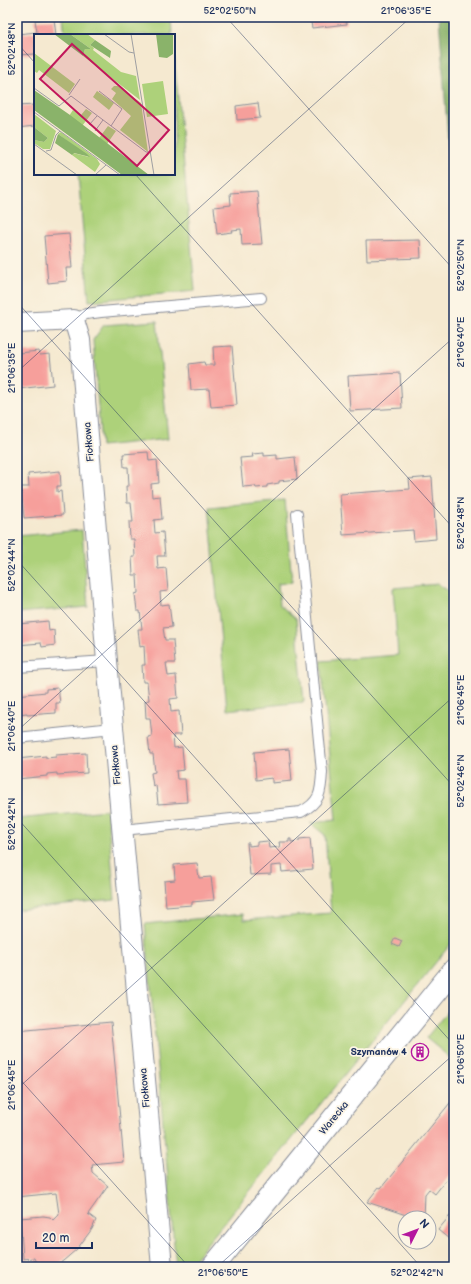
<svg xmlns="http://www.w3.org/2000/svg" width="471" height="1284" viewBox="0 0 471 1284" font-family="'Balsamiq Sans',sans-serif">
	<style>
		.green { fill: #add17a; stroke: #64806c }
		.forest { fill: #8ab36a; stroke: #527164 }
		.building { fill: #f69f9b }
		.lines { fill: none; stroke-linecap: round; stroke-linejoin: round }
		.lane-casing { stroke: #888c97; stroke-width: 12 }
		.street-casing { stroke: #888c97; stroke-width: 22 }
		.secondary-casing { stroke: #888c97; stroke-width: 24 }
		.lane { stroke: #fff; stroke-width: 10 }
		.street { stroke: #fff; stroke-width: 20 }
		.secondary { stroke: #fff; stroke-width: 22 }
		.ticks { fill: none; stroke: #1b2f5e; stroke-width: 1; stroke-opacity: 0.45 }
		.labels { text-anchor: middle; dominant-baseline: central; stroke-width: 3.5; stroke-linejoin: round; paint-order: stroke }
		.street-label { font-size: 10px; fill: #1b2f5e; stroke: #fcf5e5 }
		.poi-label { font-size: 10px; font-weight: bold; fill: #1b2f5e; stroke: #fcf5e5; text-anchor: end }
		.inset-road { fill: none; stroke: #9e9fa2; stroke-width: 1 }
		.view { fill: #c2185b; fill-opacity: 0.15; stroke: #c2185b; stroke-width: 2 }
		.inset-edge { fill: none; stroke: #1b2f5e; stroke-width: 2 }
		.neatline { fill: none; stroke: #1b2f5e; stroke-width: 1.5 }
		.ticks-label { font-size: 10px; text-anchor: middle; fill: #1b2f5e }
	</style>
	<rect width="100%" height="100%" fill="#fcf5e5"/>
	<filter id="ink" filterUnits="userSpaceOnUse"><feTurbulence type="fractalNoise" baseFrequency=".025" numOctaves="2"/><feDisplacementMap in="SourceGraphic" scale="8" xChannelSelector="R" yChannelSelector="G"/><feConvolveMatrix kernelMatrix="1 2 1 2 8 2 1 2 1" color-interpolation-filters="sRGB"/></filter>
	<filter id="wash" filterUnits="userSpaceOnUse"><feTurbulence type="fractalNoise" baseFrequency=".012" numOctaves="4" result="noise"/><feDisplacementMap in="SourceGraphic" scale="16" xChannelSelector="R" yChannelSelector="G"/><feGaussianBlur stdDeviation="0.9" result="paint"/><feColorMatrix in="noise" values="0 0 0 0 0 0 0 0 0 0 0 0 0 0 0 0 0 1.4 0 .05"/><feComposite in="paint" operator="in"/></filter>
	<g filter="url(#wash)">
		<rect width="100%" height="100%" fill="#f5e9d0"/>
		<path class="green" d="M63,17h108l1,18h-107z
			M174,53l21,238 -106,10 -11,-127h96z
			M157,321l11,118 -67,7 -8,-106 11,-15z
			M285,500l7,82 -14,2 2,21 16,14 8,83 -77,8 -18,-203z
			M82,530l6,77 -71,6v-77z
			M438,584l12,8 4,5v343l-266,327h-12l-31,-343 98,-10 1,6 87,-7 -6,-78 -15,-12 26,-3 -15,-159 77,-6 -5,-67z
			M107,810l8,90 -98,10v-91z
			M454,1003v58l-28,-23z"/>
		<path class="forest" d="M439,17h15v153l-4,-3z"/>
		<g id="blocks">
			<path class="building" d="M310,17h36l1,7 -35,4z
				M54,19l2,16h-21v19l-18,1v-21l20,-2 -2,-12z
				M258,103l2,15 -23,2 -1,-14z
				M35,105v21l-18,2v-22z
				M257,191l5,53 -20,1 -1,-16 -10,1 1,2 -15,2 -3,-27 17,-2 -1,-12z
				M69,234l3,34h-6l1,13 -19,2 -4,-47z
				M420,240l1,18 -54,2 -1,-19z
				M232,346l5,59 -26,2 -2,-18 -18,1 -2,-26 15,-2 1,3h9l-1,-18z
				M39,351l1,4 10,-1 3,31 -36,4v-32h3l-1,-4z
				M400,373l2,35 -52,3 -2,-35z
				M148,452l1,9 8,-1 2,23 -8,1 1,13 8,-1 2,23 -8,1 1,13 8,-1 2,24h-8l1,13 8,-1 2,23 -8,1 1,13 8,-1 3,23 -9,1 2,12h8l2,23h-9l2,13 8,-1 2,23 -8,1 1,13 8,-1 2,24h-8l1,13 8,-1 2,23 -8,1 1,8h8l2,23 -29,2 -2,-19 -3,1 -2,-13 4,-1 -2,-18h-3l-2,-17 4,-1 -2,-18h-4l-1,-17 4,-1 -2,-18h-4l-1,-17h3l-1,-19 -4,1 -2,-18h4l-2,-18h-3l-2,-17 3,-1 -1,-18h-4l-1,-18h3l-1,-18h-4l-1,-17h4l-2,-19h-4l-1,-17h3l-1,-19h-4l-1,-13z
				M264,453v3l13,-1v4l18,-2 2,22 -18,2v2l-12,2v2l-11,1 -1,-2 -12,1 -3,-29 13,-1 -1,-3z
				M60,471l1,15h-4v6l4,-1 2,24 -39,3 -3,-31h8l-1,-13z
				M432,477l4,62 -22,2 -1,-11 -70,5 -3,-41 70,-5 -1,-10z
				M48,621l1,10 5,-1 1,15 -13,2 -1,-4 -24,2v-19h2v-2z
				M58,688l2,15h-4v10l-29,2v-2l-10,1v-19l29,-3v-3z
				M289,749l3,32 -20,2v-5l-16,2 -2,-28z
				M86,753l1,20 -30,2v-2l-10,1v2l-30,3v-20l29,-3v2l10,-1v-2z
				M310,838l3,31 -31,3 -1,-7 -10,1v8l-21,1 -3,-32h2v3l8,-1v-3l11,-1 1,7 11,-1 -1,-5h10v-3h2v3l8,-1v-2z
				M197,863l2,15 12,-1 3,23 -22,2v3l-26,2 -2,-26 11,-1 -1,-15z
				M395,938l7,3 -3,6 -7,-3z
				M111,1022l13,140 -32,3 1,8 15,13 -20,28 8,6 -4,9 -15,20 -14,12 -9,6h-16l-4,-9 -11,1 -3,-41 23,-2 7,1 3,3 6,-6 -3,-21 -39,4v-166z
				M420,1046l6,5 -6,7 -6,-4z
				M454,1098v72l-19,24 -6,-5 -4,5 -1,24h-9l-48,-16 12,-15 2,1z
				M453,1212h1v31l-16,-13z"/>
		</g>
	</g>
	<g filter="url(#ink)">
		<use href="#blocks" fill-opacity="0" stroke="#888c97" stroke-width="1"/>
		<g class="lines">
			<defs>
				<path id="lane" d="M74,320l12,-6 15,-2 160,-14
					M17,667l90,-6
					M17,738l96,-10
					M122,830l179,-18c19,-10 20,-19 21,-40l-25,-258"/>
				<path id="street" d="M17,323l57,-3 6,20 27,321 55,606"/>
				<path id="secondary" d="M213,1267l241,-297"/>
			</defs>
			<use href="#lane" class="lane-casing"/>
			<use href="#street" class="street-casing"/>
			<use href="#secondary" class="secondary-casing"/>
			<use href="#lane" class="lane"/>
			<use href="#street" class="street"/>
			<use href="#secondary" class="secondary"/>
		</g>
	</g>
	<path class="ticks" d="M226,17l228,253M17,43l18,20M135,174l319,355M17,302l437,485M17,372l394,-355M17,560l437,485M17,731l437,-394M17,818l404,449M17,1076l172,191M17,1089l437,-393M217,1267l237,-213"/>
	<defs>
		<symbol id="building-ring" viewBox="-11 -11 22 22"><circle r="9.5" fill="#fcf5e5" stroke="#b5179e" stroke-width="1.5"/><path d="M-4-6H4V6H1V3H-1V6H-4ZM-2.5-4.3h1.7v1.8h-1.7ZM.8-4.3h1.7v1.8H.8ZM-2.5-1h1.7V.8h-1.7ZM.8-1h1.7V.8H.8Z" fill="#b5179e"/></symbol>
	</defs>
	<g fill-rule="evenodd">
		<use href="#building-ring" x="410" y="1042" width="20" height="20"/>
	</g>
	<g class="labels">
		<g class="street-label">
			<text transform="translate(89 442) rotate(-95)">Fiołkowa</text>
			<text transform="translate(116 765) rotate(-95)">Fiołkowa</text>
			<text transform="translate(145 1088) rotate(-95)">Fiołkowa</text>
			<text transform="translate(334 1118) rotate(-51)">Warecka</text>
		</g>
		<g class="poi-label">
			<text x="407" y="1052">Szymanów 4</text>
		</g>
	</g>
	<g transform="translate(34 34)">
		<rect width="141" height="141" fill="#f5e9d0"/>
		<path d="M36,0h17l8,6 -5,5 4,3 -1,2 28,22 15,4 4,24 -57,-44 2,-7h6zM0,19l41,31 -6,9 -30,-23 -2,3 -3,-2zM129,47l5,33 -21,3 -5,-33zM80,52h4l23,17 7,49 -28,-22 11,-14 -19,-17 4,-6 -5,-4zM63,57l17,12 -5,7 -16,-13zM52,75l6,4 -10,13 -13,-10 4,-6 8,5zM0,80l22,17 -6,18h-7l-9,-6v-3l10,2 4,-4 -14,-11zM74,92l8,5 -9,13 -8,-6zM27,98l36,27 3,5 -5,8 -23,-17 1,-2 16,4 -31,-23z" fill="#add17a"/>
		<path d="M20,0h16l21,15h-6l-2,7zM122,0h17v20l-6,4 -8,-1zM61,6l16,11 -1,7 -20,-13zM0,56l36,25 79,60h-27l-88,-65zM0,93l14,11 -4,4 -10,-2zM24,100l29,20 3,3 -16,-4 -2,2 -17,-12z" fill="#8ab36a"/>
		<path class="inset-road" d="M70,0l25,18 5,1M97,0l23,141M0,54l25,18 12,-10 75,56h4M65,57l23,18 -11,17M35,61l11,-16M0,78l86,63M55,91l8,-9M61,97l8,-11M0,110l43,31M12,117l5,-1 5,-15 4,-4M61,141l11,-10"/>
		<path class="view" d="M38,10l97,86 -32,36 -97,-87z"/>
		<rect width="141" height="141" class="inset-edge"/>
	</g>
	<rect width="471" height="1284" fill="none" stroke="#fcf5e5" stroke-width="44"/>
	<g transform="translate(417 1230) rotate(48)"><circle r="19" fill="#fcf5e5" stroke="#a2a6af"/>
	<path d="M0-3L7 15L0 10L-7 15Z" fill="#b5179e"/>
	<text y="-6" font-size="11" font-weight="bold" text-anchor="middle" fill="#1b2f5e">N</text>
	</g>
	<path d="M36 1242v6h56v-6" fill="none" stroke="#1b2f5e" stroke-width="2"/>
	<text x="42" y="1242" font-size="12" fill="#1b2f5e" stroke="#fcf5e5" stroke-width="3" paint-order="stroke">20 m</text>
	<rect x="22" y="22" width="427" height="1240" class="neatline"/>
	<g class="ticks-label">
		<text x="230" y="14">52°02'50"N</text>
		<text x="406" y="14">21°06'35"E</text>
		<text transform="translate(11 49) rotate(-90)" y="4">52°02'48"N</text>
		<text transform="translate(460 265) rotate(-90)" y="4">52°02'50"N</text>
		<text transform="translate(460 342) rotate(-90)" y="4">21°06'40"E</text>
		<text transform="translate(11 368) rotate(-90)" y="4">21°06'35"E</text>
		<text transform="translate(460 523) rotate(-90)" y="4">52°02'48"N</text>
		<text transform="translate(11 565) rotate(-90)" y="4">52°02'44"N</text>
		<text transform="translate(460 700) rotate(-90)" y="4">21°06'45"E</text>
		<text transform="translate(11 726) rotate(-90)" y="4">21°06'40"E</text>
		<text transform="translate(460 781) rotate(-90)" y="4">52°02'46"N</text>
		<text transform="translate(11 824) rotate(-90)" y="4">52°02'42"N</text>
		<text transform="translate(460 1059) rotate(-90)" y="4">21°06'50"E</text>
		<text transform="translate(11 1085) rotate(-90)" y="4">21°06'45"E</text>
		<text x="223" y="1276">21°06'50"E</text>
		<text x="417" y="1276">52°02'42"N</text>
	</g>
</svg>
